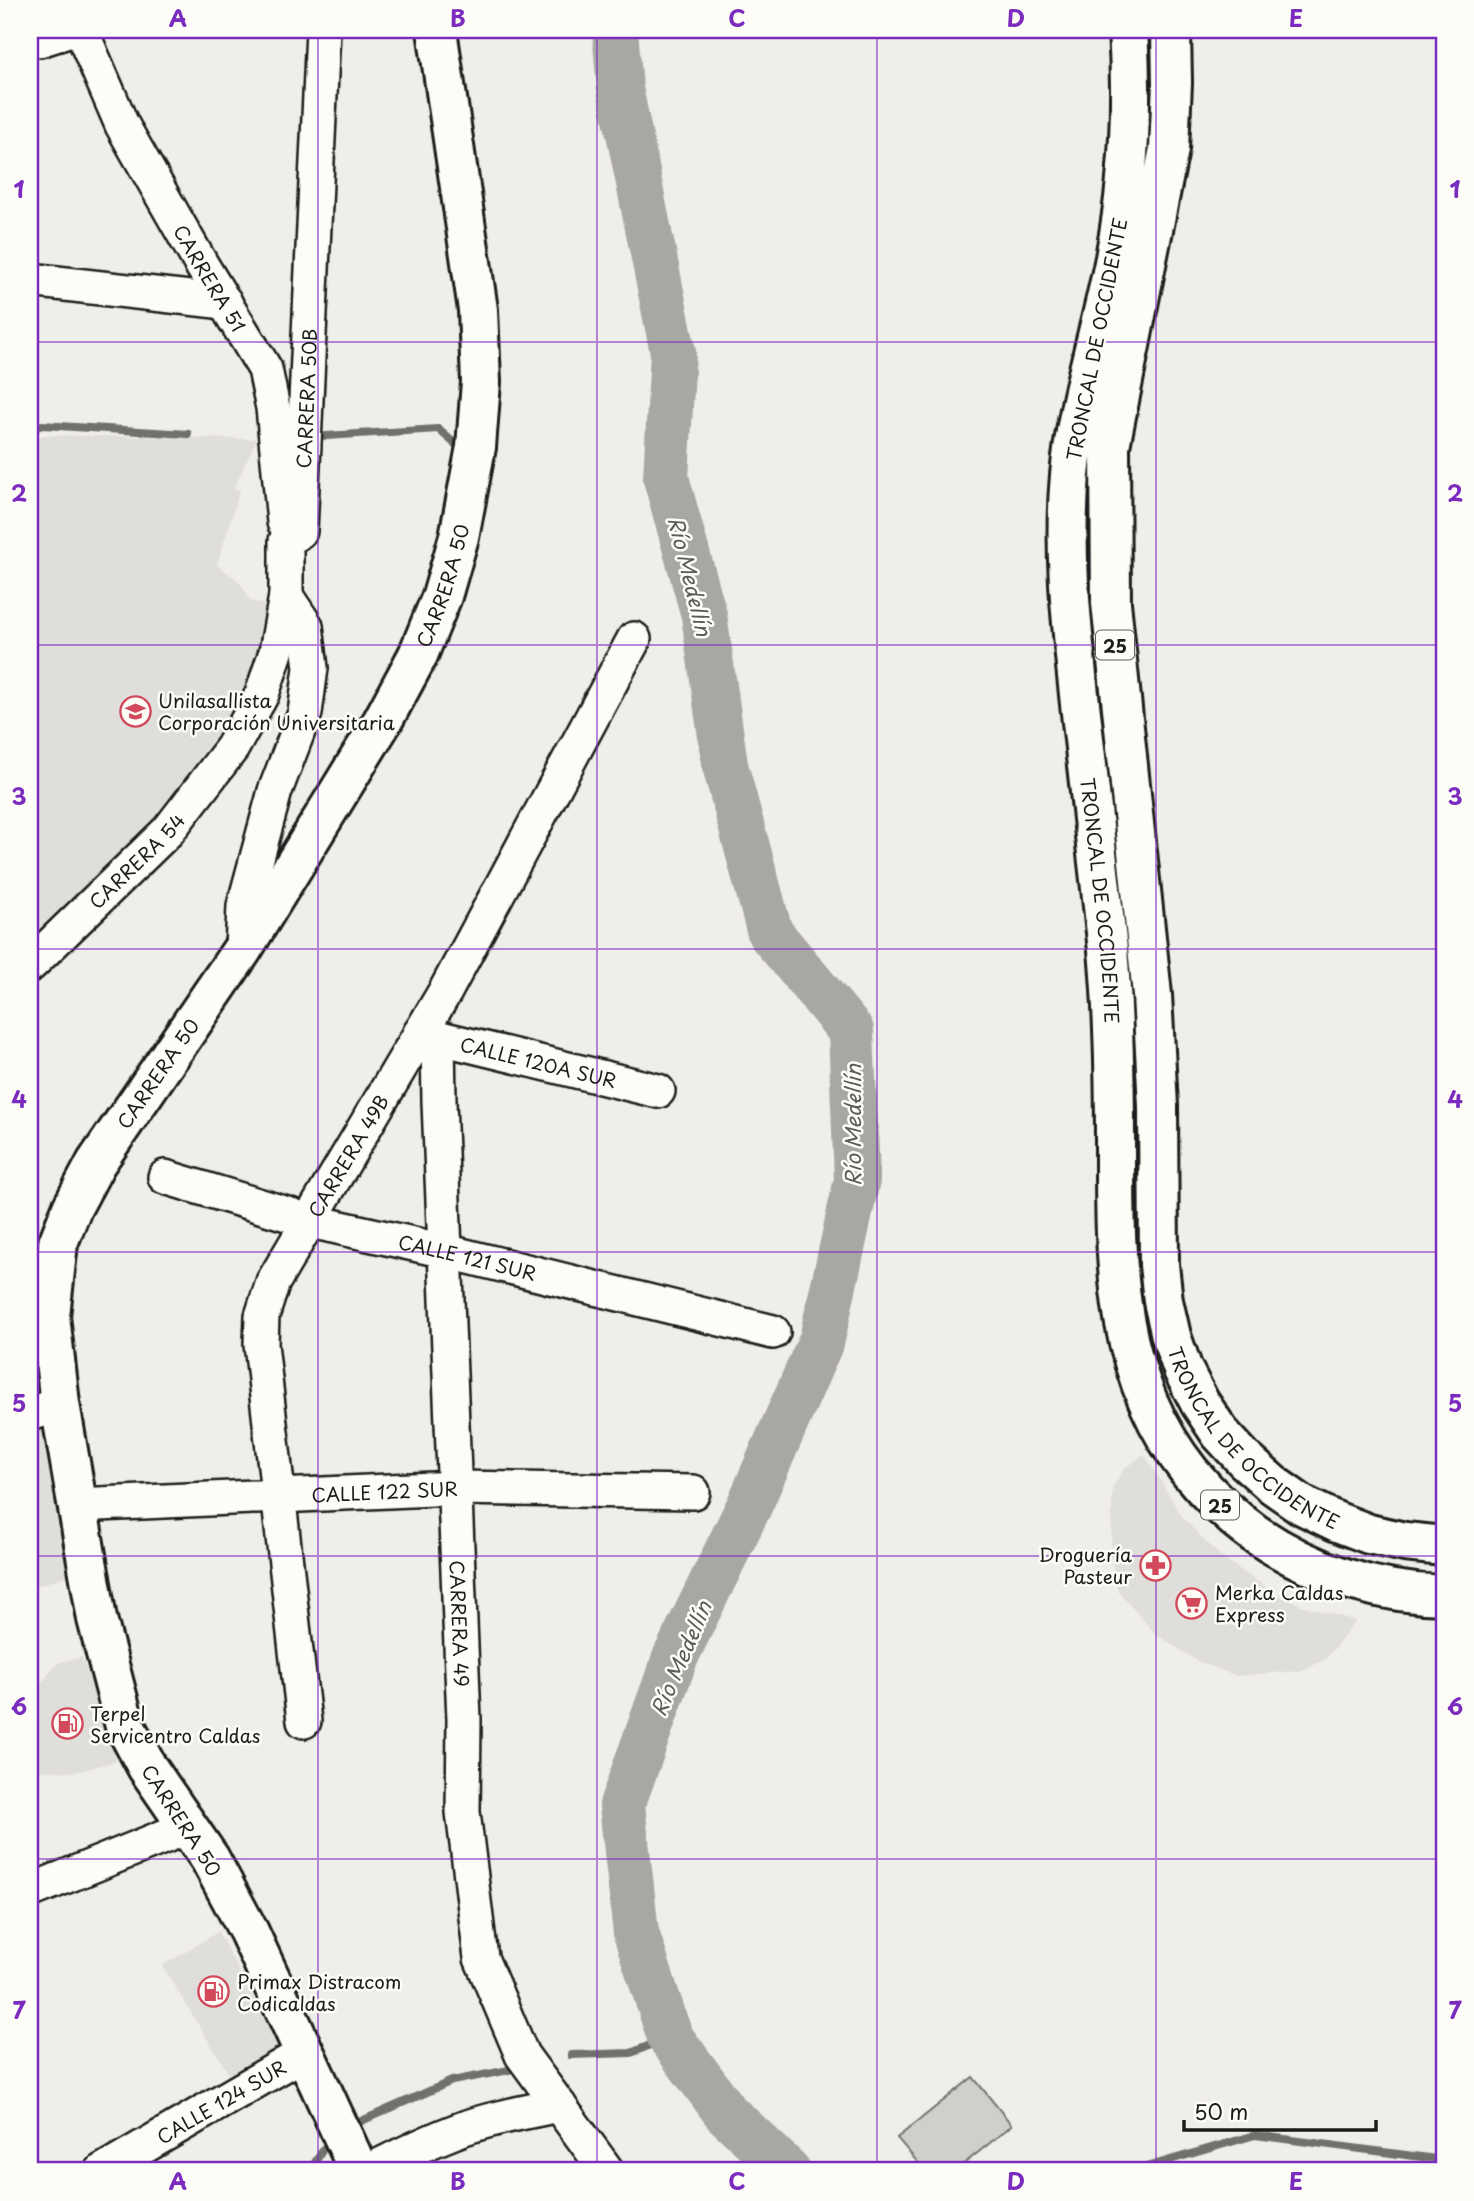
<svg xmlns="http://www.w3.org/2000/svg" width="1474" height="2201" viewBox="0 0 1474 2201" font-family="'Playpen Sans',sans-serif">
	<style>
		.built { fill: #e0deda }
		.green { fill: #d0cfcc; stroke: #767674; stroke-width: 2 }
		.lines { fill: none; stroke-linecap: round; stroke-linejoin: round }
		.stream { stroke: #706f6d; stroke-width: 8 }
		.river { stroke: #a8a7a3; stroke-width: 46 }
		.minor-casing { stroke: #1c1c1c; stroke-width: 38 }
		.major-casing { stroke: #1c1c1c; stroke-width: 44 }
		.highway-casing { stroke: #1c1c1c; stroke-width: 44 }
		.minor { stroke: #fdfcf7; stroke-width: 33 }
		.major { stroke: #fdfcf7; stroke-width: 38 }
		.highway { stroke: #fdfcf7; stroke-width: 38 }
		.grid { fill: none; stroke: #7b2cbf; stroke-width: 2; stroke-opacity: 0.55 }
		.labels { text-anchor: middle; dominant-baseline: central; stroke-width: 5; stroke-linejoin: round; paint-order: stroke }
		.shield { fill: #fdfcf7; stroke: #605f5e; stroke-width: 2 }
		.shield-label { font-size: 18px; font-weight: bold; fill: #1c1c1c }
		.street-label { font-size: 19px; fill: #1c1c1c; stroke: #fdfcf7 }
		.poi-label { font-size: 19px; fill: #1c1c1c; stroke: #fdfcf7; text-anchor: start }
		.water-label { font-size: 21px; font-style: italic; fill: #5b5b59; stroke: #fdfcf7 }
		.neatline { fill: none; stroke: #7b2cbf; stroke-width: 2.5 }
		.grid-label { font-size: 23px; text-anchor: middle; font-weight: bold; fill: #7b2cbf }
	</style>
	<rect width="100%" height="100%" fill="#f0eeea"/>
	<filter id="ink" filterUnits="userSpaceOnUse"><feTurbulence type="fractalNoise" baseFrequency=".0143" numOctaves="2"/><feDisplacementMap in="SourceGraphic" scale="14" xChannelSelector="R" yChannelSelector="G"/><feConvolveMatrix kernelMatrix="1 2 1 2 8 2 1 2 1" color-interpolation-filters="sRGB"/></filter>
	<g filter="url(#ink)">
		<path class="built" d="M44,435l213,4 -23,49 6,2 -23,75 17,12 10,11 6,13 14,3 6,19 -16,61 -65,109 -159,157v-510z
			M44,1424l26,151 -40,13v-158z
			M1144,1454l39,64 37,38 50,34 31,15 55,16 -31,39 -25,11 -63,5 -38,-14 -43,-28 -14,-15 -24,-28 -7,-35 1,-54 1,-16 12,-18z
			M82,1657l35,104 -42,11 -45,-2v-84l9,-1 19,-22z
			M218,1932l62,116 -49,29 -69,-111z"/>
		<path class="green" d="M973,2077l39,48 -57,46h-30l-28,-33z"/>
		<g class="lines">
			<path class="stream" d="M30,430l12,-5 146,9
				M326,436l112,-7 24,21
				M571,2055l60,-2 39,-16
				M350,2129l9,-7 93,-41 57,-11
				M310,2171l13,-22 11,-8
				M1133,2171l122,-36 189,25"/>
			<path class="river" d="M615,30l5,58 53,264 -7,126 38,137 21,150 45,168 81,98 6,149 -35,159 -72,165 -75,154 -53,147 14,128 34,104 57,77 61,57"/>
			<defs>
				<g id="minor">
					<path id="s1" d="M81,30l41,95 79,139 64,105 8,39 11,114"/>
					<path d="M30,39l9,1 32,-10"/>
					<path d="M30,280l195,22"/>
					<path d="M242,950l2,-44 31,-115 30,-78 6,-45 -5,-42 -20,-30"/>
					<path id="s2" d="M30,965l138,-134 64,-83 30,-54 14,-42 10,-56v-55l14,-10 23,-501"/>
					<path id="s3" d="M420,1033l238,58"/>
					<path id="s4" d="M438,1038l1,64 25,618 -1,92 18,146 41,97 85,116"/>
					<path id="s5" d="M165,1177l145,44 135,30 328,81"/>
					<path d="M30,1414l30,-10"/>
					<path id="s6" d="M77,1505l378,-17 238,4"/>
					<path id="s7" d="M304,1721l-43,-377 1,-28 11,-34 173,-292 188,-351"/>
					<path d="M30,1891l158,-64"/>
					<path id="s8" d="M102,2171l204,-119"/>
					<path d="M369,2171c31,-16 62,-31 95,-43 31,-11 63,-16 95,-23"/>
				</g>
				<g id="major">
					<path id="s9" d="M359,2171l-110,-239 -39,-73 -63,-92 -22,-41 -28,-107 -37,-215 -10,-88 8,-73 14,-35 24,-45 146,-213 140,-228 36,-67 24,-59 17,-59 17,-90 5,-65 -3,-72 -41,-280"/>
				</g>
				<g id="highway">
					<path id="s10" d="M1128,30c5,76 1,153 -13,228 -14,72 -38,144 -45,217 -7,76 2,153 10,229 9,82 19,164 28,246 6,64 7,129 7,194 0,118 -2,231 75,328 19,23 40,44 64,61 57,39 121,60 190,62"/>
					<path id="s11" d="M1171,30l1,53 -3,66 -59,297 1,157 41,392 6,111 1,159 4,36 8,35 12,34 17,33 20,30 25,27 27,24 30,21 33,16 34,13 36,8 39,4"/>
				</g>
			</defs>
			<use href="#minor" class="minor-casing"/>
			<use href="#major" class="major-casing"/>
			<use href="#highway" class="highway-casing"/>
			<use href="#minor" class="minor"/>
			<use href="#major" class="major"/>
			<use href="#highway" class="highway"/>
		</g>
	</g>
	<path class="grid" d="M318,30v2141M597,30v2141M877,30v2141M1156,30v2141M30,342h1414M30,645h1414M30,949h1414M30,1252h1414M30,1556h1414M30,1859h1414"/>
	<defs>
		<symbol id="university-ring" viewBox="-11 -11 22 22"><circle r="9.5" fill="#fdfcf7" stroke="#d1495b" stroke-width="1.5"/><path d="M0-5L7-2L0 1L-7-2ZM-4 1L0 2.5L4 1V4Q0 6-4 4Z" fill="#d1495b"/></symbol>
		<symbol id="pharmacy-ring" viewBox="-11 -11 22 22"><circle r="9.5" fill="#fdfcf7" stroke="#d1495b" stroke-width="1.5"/><path d="M-2-6h4v4h4v4h-4v4h-4v-4h-4v-4h4Z" fill="#d1495b"/></symbol>
		<symbol id="supermarket-ring" viewBox="-11 -11 22 22"><circle r="9.5" fill="#fdfcf7" stroke="#d1495b" stroke-width="1.5"/><path d="M-6-5.5h2.5l.6 2H6L4.5 2H-2.5L-4.4-4H-6ZM-1.5 3.2a1.3 1.3 0 1 0 .1 0ZM3 3.2a1.3 1.3 0 1 0 .1 0Z" fill="#d1495b"/></symbol>
		<symbol id="fuel-ring" viewBox="-11 -11 22 22"><circle r="9.5" fill="#fdfcf7" stroke="#d1495b" stroke-width="1.5"/><path d="M-5.5-6h7V0h2V4h1.3V-2.5L3-4.5l.8-.8L6-3V5H2.5V1h-1V6h-7ZM-4.2-4.7v3.2H.2V-4.7Z" fill="#d1495b"/></symbol>
	</defs>
	<g fill-rule="evenodd">
		<use href="#university-ring" x="118" y="694" width="35" height="35"/>
		<use href="#pharmacy-ring" x="1138" y="1548" width="35" height="35"/>
		<use href="#supermarket-ring" x="1174" y="1586" width="35" height="35"/>
		<use href="#fuel-ring" x="50" y="1706" width="35" height="35"/>
		<use href="#fuel-ring" x="196" y="1974" width="35" height="35"/>
	</g>
	<g class="labels">
		<g class="shield">
			<rect x="1096" y="630.5" width="38" height="29" rx="5"/>
			<rect x="1201" y="1490.5" width="38" height="29" rx="5"/>
		</g>
		<g class="shield-label">
			<text x="1115" y="645">25</text>
			<text x="1220" y="1505">25</text>
		</g>
		<g class="street-label">
			<text stroke="none"><textPath href="#s1" startOffset="280">CARRERA 51</textPath></text>
			<text transform="translate(1096 339) rotate(-79)">TRONCAL DE OCCIDENTE</text>
			<text stroke="none"><textPath href="#s2" startOffset="665">CARRERA 50B</textPath></text>
			<text stroke="none"><textPath href="#s9" startOffset="1759">CARRERA 50</textPath></text>
			<text stroke="none"><textPath href="#s2" startOffset="149">CARRERA 54</textPath></text>
			<text stroke="none"><textPath href="#s10" startOffset="878">TRONCAL DE OCCIDENTE</textPath></text>
			<text stroke="none"><textPath href="#s3" startOffset="122">CALLE 120A SUR</textPath></text>
			<text stroke="none"><textPath href="#s9" startOffset="1192">CARRERA 50</textPath></text>
			<text stroke="none"><textPath href="#s7" startOffset="590">CARRERA 49B</textPath></text>
			<text stroke="none"><textPath href="#s5" startOffset="313">CALLE 121 SUR</textPath></text>
			<text stroke="none"><textPath href="#s11" startOffset="1451">TRONCAL DE OCCIDENTE</textPath></text>
			<text stroke="none"><textPath href="#s6" startOffset="308">CALLE 122 SUR</textPath></text>
			<text stroke="none"><textPath href="#s4" startOffset="586">CARRERA 49</textPath></text>
			<text transform="translate(182 1820) rotate(57)">CARRERA 50</text>
			<text stroke="none"><textPath href="#s8" startOffset="138">CALLE 124 SUR</textPath></text>
		</g>
		<g class="poi-label">
			<text x="158" y="700">Unilasallista<tspan x="158" dy="22">Corporación Universitaria</tspan></text>
			<text x="1132" y="1554" text-anchor="end">Droguería<tspan x="1132" dy="22">Pasteur</tspan></text>
			<text x="1215" y="1592">Merka Caldas<tspan x="1215" dy="22">Express</tspan></text>
			<text x="90" y="1713">Terpel<tspan x="90" dy="22">Servicentro Caldas</tspan></text>
			<text x="237" y="1981">Primax Distracom<tspan x="237" dy="22">Codicaldas</tspan></text>
		</g>
		<g class="water-label">
			<text transform="translate(691 576) rotate(76)">Río Medellín</text>
			<text transform="translate(852 1125) rotate(-90)">Río Medellín</text>
			<text transform="translate(680 1658) rotate(-67)">Río Medellín</text>
		</g>
	</g>
	<rect width="1474" height="2201" fill="none" stroke="#fdfcf7" stroke-width="77"/>
	<path d="M1184 2120v10h192v-10" fill="none" stroke="#1c1c1c" stroke-width="3.5"/>
	<text x="1194" y="2120" font-size="21" fill="#1c1c1c" stroke="#fdfcf7" stroke-width="5" paint-order="stroke">50 m</text>
	<rect x="38" y="38" width="1398" height="2124" class="neatline"/>
	<g class="grid-label">
		<text x="178" y="27">A</text>
		<text x="458" y="27">B</text>
		<text x="737" y="27">C</text>
		<text x="1016" y="27">D</text>
		<text x="1296" y="27">E</text>
		<text x="19" y="198">1</text>
		<text x="1455" y="198">1</text>
		<text x="19" y="502">2</text>
		<text x="1455" y="502">2</text>
		<text x="19" y="805">3</text>
		<text x="1455" y="805">3</text>
		<text x="19" y="1108">4</text>
		<text x="1455" y="1108">4</text>
		<text x="19" y="1412">5</text>
		<text x="1455" y="1412">5</text>
		<text x="19" y="1715">6</text>
		<text x="1455" y="1715">6</text>
		<text x="19" y="2019">7</text>
		<text x="1455" y="2019">7</text>
		<text x="178" y="2190">A</text>
		<text x="458" y="2190">B</text>
		<text x="737" y="2190">C</text>
		<text x="1016" y="2190">D</text>
		<text x="1296" y="2190">E</text>
	</g>
</svg>
